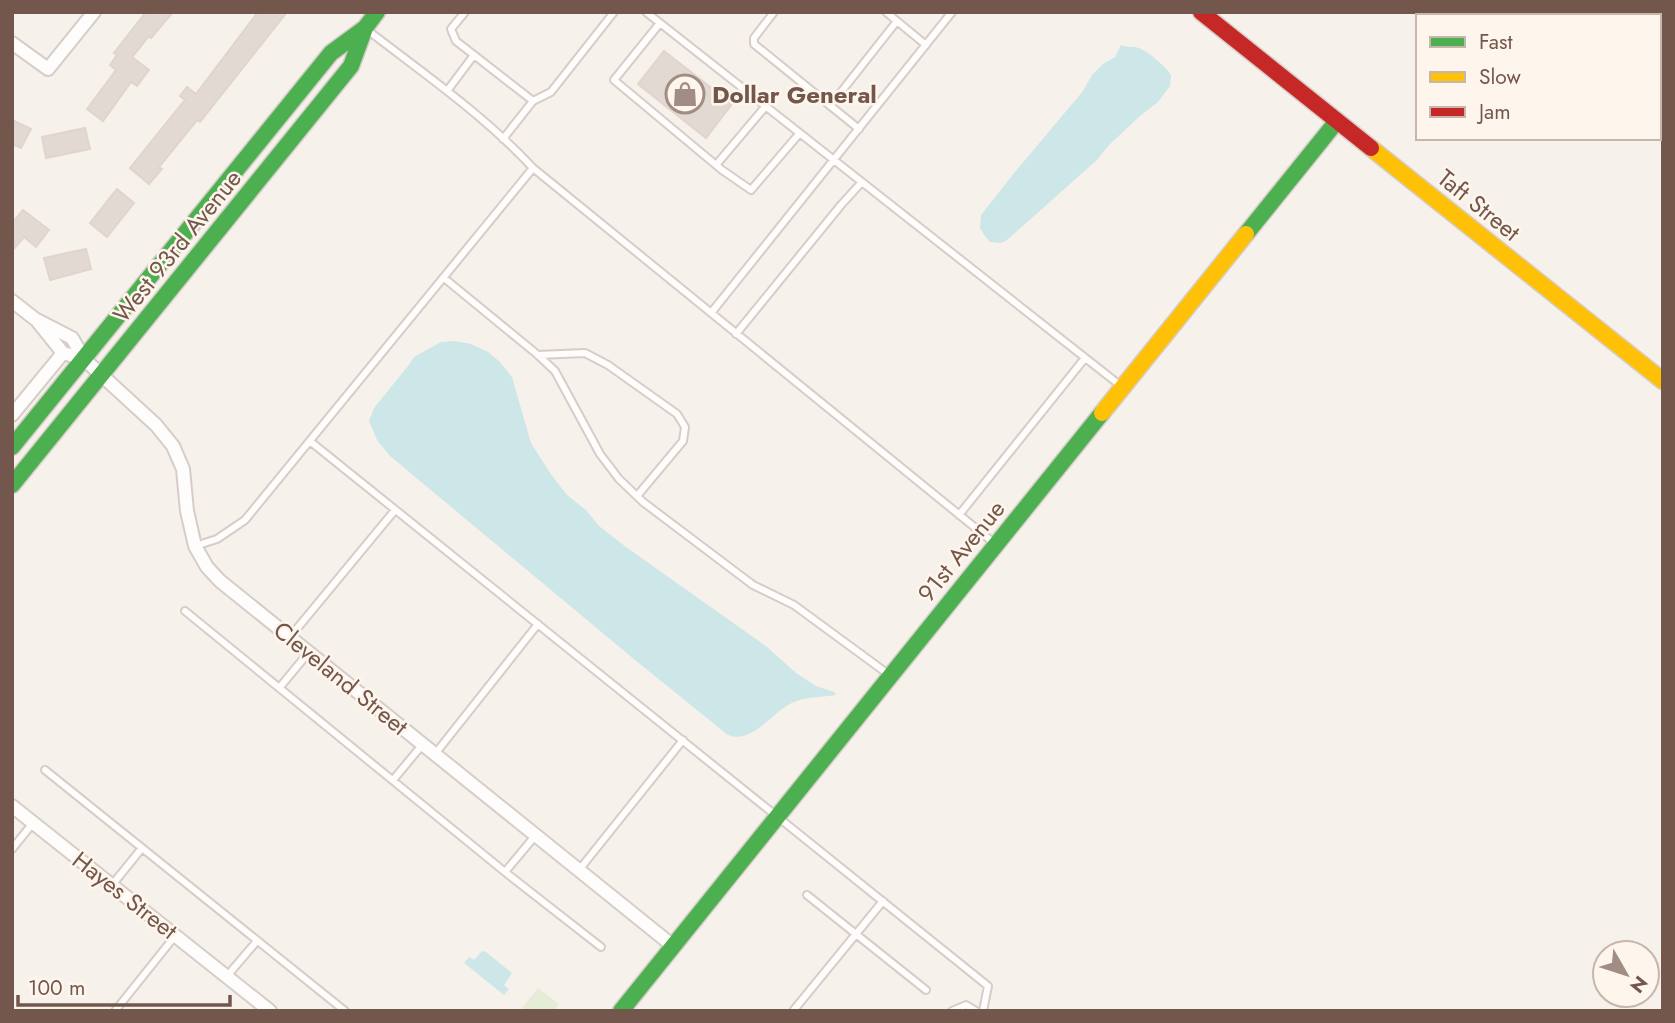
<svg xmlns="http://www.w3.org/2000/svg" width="1675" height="1023" viewBox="0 0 1675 1023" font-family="Jost,sans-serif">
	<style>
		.green { fill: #e5edd6 }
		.water { fill: #cde6e7 }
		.building { fill: #e3d9d3; stroke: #e0d4cd; stroke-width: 2 }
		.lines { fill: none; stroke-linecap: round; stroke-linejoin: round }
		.lane-casing { stroke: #d6cdc8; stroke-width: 10 }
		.street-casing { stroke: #d6cdc8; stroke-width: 16 }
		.fast-casing { stroke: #d6cdc8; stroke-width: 19 }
		.slow-casing { stroke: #d6cdc8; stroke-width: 19 }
		.jam-casing { stroke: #d6cdc8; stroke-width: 19 }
		.lane { stroke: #fefdfc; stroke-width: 6 }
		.street { stroke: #fefdfc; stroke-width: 12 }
		.fast { stroke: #4caf50; stroke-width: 16 }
		.slow { stroke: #ffc107; stroke-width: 16 }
		.jam { stroke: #c62828; stroke-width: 16 }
		.labels { text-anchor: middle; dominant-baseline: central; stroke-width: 5; stroke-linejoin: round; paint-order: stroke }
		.poi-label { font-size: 24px; font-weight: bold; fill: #74574c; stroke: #fef6ec; text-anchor: start }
		.street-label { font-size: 24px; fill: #74574c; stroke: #fef6ec }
	</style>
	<rect width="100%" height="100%" fill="#f7f1eb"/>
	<path class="green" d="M538,988l21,16 -5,7h-29l-3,-3z"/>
	<path class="water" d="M1121,45c7,3 12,1 18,3 9,3 27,19 32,27l-1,11 -12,16 -18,14 -31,29 -12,15 -91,81 -6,2 -10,-1 -5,-6 -5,-8 1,-13 34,-43 68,-81 9,-16 11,-11 12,-7z
		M455,341l16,3 17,8 12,10 12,15 19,66 19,30 17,22 19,15 13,16 27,21 141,100 29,26 20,13 18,6 2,3c-13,2 -28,2 -40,6 -22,8 -43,44 -68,34l-93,-75 -245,-204 -13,-16 -8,-19 5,-13 34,-42 6,-9 27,-15z
		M482,951l4,1 26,21 -8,12 5,4 -5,6 -40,-32 5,-6 5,3z"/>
	<path class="building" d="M146,12h27l-22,26 -2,-2 -17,21 17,13 -12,16 -6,-4 -28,39 -16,-12 29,-39 -6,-5 7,-10 -3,-2z
		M258,12h29l-87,110 -3,-2 -38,47 3,2 -13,15 -19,-16 55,-68 -5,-4 7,-9 9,7z
		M664,51l68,53 -26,34 -68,-54z
		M12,120l19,9 -10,19 -9,-4z
		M85,128l5,21 -44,9 -4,-21z
		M117,189l17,14 -27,34 -17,-14z
		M23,210l26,20 -13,17 -12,-10 -12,14v-28z
		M86,249l5,20 -41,11 -6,-22z"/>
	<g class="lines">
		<defs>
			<path id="lane" d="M465,12l-14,17 5,12 77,60 18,-9 63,-80
				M646,12l475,374
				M774,12l-20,26v6l105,85
				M886,12l40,33
				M660,23l-46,57 108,90 29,20 48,-56
				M366,29c57,44 118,86 167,139l461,375
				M447,91l27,-36
				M830,106l67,-85
				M503,139l30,-38
				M716,165l49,-58
				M444,278l94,77 17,16 45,83 19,25 24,23 110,83 41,20 94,69
				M711,313l241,-301
				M736,334l105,-129 20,-22
				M538,355l47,-2 23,12 69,49 8,13 -2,14 -46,55
				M311,442l677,544 -5,25
				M959,515l126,-157
				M195,546l22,-7 28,-19 288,-352
				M185,611l320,261 96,75
				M290,637l105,-127
				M280,687l29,-35
				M435,754l103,-130
				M45,770l300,241
				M393,780l30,-36
				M12,849l21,-26
				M579,870l104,-130
				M505,872l30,-36
				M112,885l30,-37
				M807,895l119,95
				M227,976l30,-35
				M115,1011l60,-75
				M793,1011l90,-110
				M952,1011l14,-6 10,6"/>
			<path id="street" d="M12,43l36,26 46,-57
				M12,301l23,18 37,19 12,21 72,66 17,21 10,23 4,42 8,35 12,21 13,14 453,365
				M38,322l25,31 21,6
				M12,415l51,-62
				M12,806l258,205"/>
			<path id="fast" d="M1246,234l91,-113
				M12,447l319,-394 34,-25 12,-16
				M12,485l339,-419 14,-38
				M621,1011l481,-598"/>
			<path id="slow" d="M1371,148l292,233
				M1102,413l144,-179"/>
			<path id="jam" d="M1201,12l170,136"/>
		</defs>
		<use href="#lane" class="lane-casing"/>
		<use href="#street" class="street-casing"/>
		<use href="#fast" class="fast-casing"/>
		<use href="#slow" class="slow-casing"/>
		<use href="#jam" class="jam-casing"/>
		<use href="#lane" class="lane"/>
		<use href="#street" class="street"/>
		<use href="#fast" class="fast"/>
		<use href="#slow" class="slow"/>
		<use href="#jam" class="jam"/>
	</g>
	<defs>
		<symbol id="shop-ring" viewBox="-11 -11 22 22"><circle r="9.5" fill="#fef6ec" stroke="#a28d84" stroke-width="1.5"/><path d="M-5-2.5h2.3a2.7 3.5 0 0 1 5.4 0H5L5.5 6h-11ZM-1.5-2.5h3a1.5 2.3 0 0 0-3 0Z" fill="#a28d84"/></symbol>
	</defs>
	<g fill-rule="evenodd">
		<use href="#shop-ring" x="663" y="72" width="44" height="44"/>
	</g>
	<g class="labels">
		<g class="poi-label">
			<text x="712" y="94">Dollar General</text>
		</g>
		<g class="street-label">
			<text transform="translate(1479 205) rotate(39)">Taft Street</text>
			<text transform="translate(177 246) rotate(-51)">West 93rd Avenue</text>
			<text transform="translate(961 551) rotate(-51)">91st Avenue</text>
			<text transform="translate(341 678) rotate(39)">Cleveland Street</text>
			<text transform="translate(125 895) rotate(38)">Hayes Street</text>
		</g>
	</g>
	<rect width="1675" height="1023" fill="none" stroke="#74574c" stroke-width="28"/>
	<rect x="1416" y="14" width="245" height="126" fill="#fef6ec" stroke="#c7b6ac" stroke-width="2"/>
	<rect x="1430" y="37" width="35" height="10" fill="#4caf50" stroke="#c7b6ac" stroke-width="2"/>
	<text x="1479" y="49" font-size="21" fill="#74574c">Fast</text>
	<rect x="1430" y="72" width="35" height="10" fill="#ffc107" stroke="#c7b6ac" stroke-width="2"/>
	<text x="1479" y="84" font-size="21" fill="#74574c">Slow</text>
	<rect x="1430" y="107" width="35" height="10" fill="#c62828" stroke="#c7b6ac" stroke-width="2"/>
	<text x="1479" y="119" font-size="21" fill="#74574c">Jam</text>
	<g transform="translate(1626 974) rotate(129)"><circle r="33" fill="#fef6ec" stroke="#c7b6ac" stroke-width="2"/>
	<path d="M0-5L12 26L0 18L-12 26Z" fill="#a28d84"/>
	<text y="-10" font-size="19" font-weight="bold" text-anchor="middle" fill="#74574c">N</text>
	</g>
	<path d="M18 995v10h212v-10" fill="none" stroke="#74574c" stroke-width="3.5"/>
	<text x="28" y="995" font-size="21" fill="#74574c" stroke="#fef6ec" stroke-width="5" paint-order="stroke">100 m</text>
</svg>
